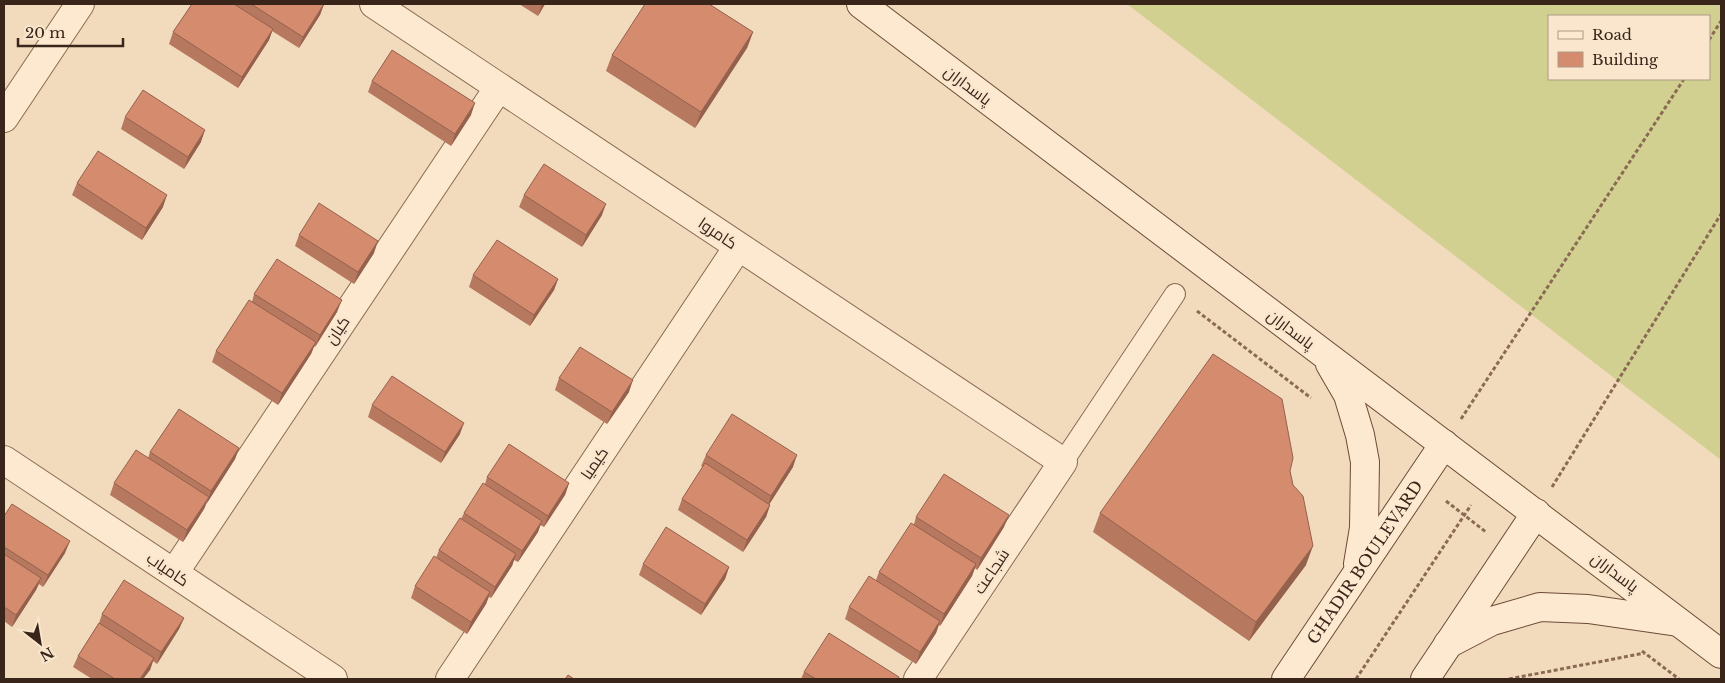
<svg xmlns="http://www.w3.org/2000/svg" width="1725" height="683" viewBox="0 0 1725 683" font-family="'Libre Baskerville',Cairo,serif">
	<style>
		.grass { fill: #d1d090; fill-rule: evenodd }
		.lines { fill: none; stroke-linecap: round; stroke-linejoin: round }
		.service-casing { stroke: #8b6a54; stroke-width: 22 }
		.minor-casing { stroke: #8b6a54; stroke-width: 30 }
		.secondary-casing { stroke: #6d4b38; stroke-width: 30 }
		.path { stroke: #8b6a54; stroke-width: 3; stroke-dasharray: 4 2.5; stroke-linecap: butt }
		.service { stroke: #fce9d0; stroke-width: 20 }
		.minor { stroke: #fce9d0; stroke-width: 28 }
		.secondary { stroke: #fce9d0; stroke-width: 28 }
		.wall { fill: #b6785f }
		.shaded-wall { fill: #94614d }
		.building { fill: #d48b6e; stroke: #94614d }
		.labels { text-anchor: middle; dominant-baseline: central; stroke-width: 5; stroke-linejoin: round; paint-order: stroke }
		.street-label { font-size: 16px; fill: #39251a; stroke: #f9e6cd }
	</style>
	<rect width="100%" height="100%" fill="#f2dbbc"/>
	<path class="grass" d="M1127,4h594v456zM1549,16h160v63h-160z"/>
	<g class="lines">
		<defs>
			<path id="service" d="M1063,462l112,-168"/>
			<path id="minor" d="M374,4l689,458 -145,217
				M4,118l76,-114
				M4,460l329,219
				M174,573l325,-486
				M450,679l288,-432"/>
			<g id="secondary">
				<path d="M861,4l860,650"/>
				<path d="M1330,364l18,31 12,40 5,27 -1,66 -6,36"/>
				<path d="M1448,644l44,-23 48,-14 48,2 90,13"/>
				<path id="s1" d="M1286,679l158,-235"/>
				<path d="M1425,679l111,-166"/>
			</g>
		</defs>
		<use href="#service" class="service-casing"/>
		<use href="#minor" class="minor-casing"/>
		<use href="#secondary" class="secondary-casing"/>
		<path class="path" d="M1709,40l12,-19
			M1197,311l114,87
			M1461,419l223,-340
			M1552,487l169,-273
			M1446,501l40,31
			M1642,651l37,28
			M1356,679l115,-174
			M1509,679l136,-26"/>
		<use href="#service" class="service"/>
		<use href="#minor" class="minor"/>
		<use href="#secondary" class="secondary"/>
	</g>
	<path class="wall" d="M192,4h132l-4,11 -21,33 -27,-17 -3,9 -31,48 -69,-44 4,-12z
		M519,4h26l-7,12z
		M753,32l-6,16 -52,80 -89,-57 6,-16z
		M372,81l99,34 -20,31 -83,-54z
		M125,117l76,25 -17,27 -63,-40z
		M77,183l86,24 -21,33 -70,-45z
		M524,195l78,20 -20,32 -63,-40z
		M299,235l75,18 -20,31 -59,-38z
		M473,275l85,4 -4,11 -24,36 -61,-39z
		M254,294l83,18 -22,35 -1,-1 -3,8 -33,51 -66,-43 4,-11 36,-49z
		M559,378l70,14 -22,32 -52,-34z
		M372,405l88,29 -19,29 -73,-46z
		M239,448l-4,11 -28,44v-1l-3,7 -21,33 -73,-47 4,-12 34,-25 2,-6z
		M706,455l87,12 -24,37 1,1 -4,12 -23,35 -65,-42 4,-11 21,-32 -2,-1z
		M1290,471l3,14 13,80 -57,76 -156,-109 7,-19z
		M487,477l82,6 -4,12 -21,32 -4,-2 -2,7 -20,30 -4,-2 -2,6 -21,32 -2,-1 -3,7 -19,30 -56,-36 4,-12 21,-28 3,-8 22,-31 3,-6 21,-29z
		M4,516l61,37 -22,34 -4,-3 -3,6 -24,37 -8,-6z
		M916,517l88,10 -27,43 -2,-2 -3,8 -32,50 -1,-1 -3,8 -20,31 -71,-45 4,-12 27,-27 3,-8 35,-48z
		M643,564l86,3 -4,12 -24,36 -62,-40z
		M102,614l82,4 -5,11 -22,35 -4,-3 -3,9 -7,9h-51l-19,-12 5,-11 21,-33z
		M804,672l94,7h-97z"/>
	<path class="shaded-wall" d="M324,4l-4,11 -21,33 4,-11z
		M542,4h3l-7,12z
		M273,29l-4,11 -31,48 4,-11z
		M753,32l-6,16 -52,80 6,-16z
		M475,103l-4,12 -20,31 4,-12z
		M205,130l-4,12 -17,27 4,-12z
		M167,195l-4,12 -21,33 4,-12z
		M606,204l-4,11 -20,32 4,-12z
		M378,241l-4,12 -20,31 4,-12z
		M558,279l-4,11 -24,36 4,-11z
		M342,300l-5,12 -22,35 5,-12z
		M316,342l-5,12 -33,51 4,-12z
		M633,380l-4,12 -22,32 5,-12z
		M464,423l-4,11 -19,29 4,-11z
		M239,448l-4,11 -28,44 4,-12z
		M797,455l-4,12 -26,41 4,-12z
		M569,483l-4,12 -21,32 4,-11z
		M209,497l-5,12 -21,33 4,-12z
		M770,505l-4,12 -23,35 4,-12z
		M1009,515l-5,12 -27,43 4,-12z
		M542,521l-4,11 -20,30 4,-11z
		M70,541l-5,12 -22,34 5,-12z
		M1313,546l-7,19 -57,76 7,-19z
		M516,554l-4,12 -21,32 4,-11z
		M976,564l-4,12 -32,50 4,-12z
		M729,567l-4,12 -24,36 4,-11z
		M41,578l-5,12 -24,37 4,-12z
		M490,592l-4,12 -19,30 4,-12z
		M184,618l-5,11 -22,35 4,-12z
		M940,621l-4,12 -20,31 4,-12z
		M154,658l-4,12 -7,9h-3z"/>
	<path class="building" d="M192,4h42l39,25 -31,48 -69,-45z
		M251,4h73l-21,33z
		M645,4h64l44,28 -52,80 -89,-57z
		M392,50l83,53 -20,31 -83,-53z
		M143,90l62,40 -17,27 -63,-40z
		M98,151l69,44 -21,33 -69,-45z
		M544,164l62,40 -20,31 -62,-40z
		M319,203l59,38 -20,31 -59,-37z
		M497,240l61,39 -24,36 -61,-40z
		M277,259l65,41 -22,35 -66,-41z
		M249,300l67,42 -34,51 -66,-42z
		M580,347l53,33 -21,32 -53,-34z
		M1213,354l69,45 11,59 -3,13 3,14 10,11 10,50 -57,76 -156,-109z
		M392,376l72,47 -19,29 -73,-47z
		M179,409l60,39 -28,43 -61,-39z
		M732,414l65,41 -26,41 -65,-41z
		M509,444l60,39 -21,33 -61,-39z
		M136,450l73,47 -22,33 -73,-47z
		M705,463l65,42 -23,35 -65,-41z
		M944,474l65,41 -28,43 -65,-41z
		M483,483l59,38 -20,30 -58,-38z
		M12,504l58,37 -22,34 -44,-28v-31z
		M460,518l56,36 -21,33 -56,-37z
		M911,523l65,41 -32,50 -65,-42z
		M666,527l63,40 -24,37 -62,-40z
		M4,554l37,24 -25,37 -12,-8z
		M434,556l56,36 -19,30 -56,-36z
		M869,576l71,45 -20,31 -71,-45z
		M124,580l60,38 -23,34 -59,-38z
		M99,623l55,35 -14,21h-25l-37,-23z
		M829,633l70,44 -1,2h-82l-12,-7z
		M568,675l6,4h-9z"/>
	<g class="labels">
		<g class="street-label">
			<text transform="translate(968 85) rotate(37)">پاسداران</text>
			<text transform="translate(718 233) rotate(34)">کامروا</text>
			<text transform="translate(1291 329) rotate(37)">پاسداران</text>
			<text transform="translate(337 330) rotate(-56)">کیان</text>
			<text transform="translate(594 463) rotate(-56)">کیمیا</text>
			<text stroke="none"><textPath href="#s1" startOffset="141">GHADIR BOULEVARD</textPath></text>
			<text transform="translate(168 569) rotate(34)">کامیاب</text>
			<text transform="translate(991 571) rotate(-56)">شجاعت</text>
			<text transform="translate(1615 572) rotate(37)">پاسداران</text>
		</g>
	</g>
	<rect width="1725" height="683" fill="none" stroke="#39251a" stroke-width="10"/>
	<rect x="1548" y="15" width="162" height="65" fill="#f9e6cd" stroke="#ac9985"/>
	<rect x="1558" y="31" width="25" height="8" fill="#fce9d0" stroke="#ac9985"/>
	<text x="1592" y="40" font-size="15" fill="#39251a">Road</text>
	<rect x="1558" y="52" width="25" height="15" fill="#d48b6e" stroke="#ac9985"/>
	<text x="1592" y="65" font-size="15" fill="#39251a">Building</text>
	<g transform="translate(40 643) rotate(149)" stroke="#f9e6cd" stroke-width="4" paint-order="stroke">
	<path d="M0-4L9 19L0 12L-9 19Z" fill="#39251a"/>
	<text y="-8" font-size="14" font-weight="bold" text-anchor="middle" fill="#39251a">N</text>
	</g>
	<path d="M18 38v8h105v-8" fill="none" stroke="#39251a" stroke-width="2.5"/>
	<text x="25" y="38" font-size="15" fill="#39251a" stroke="#f9e6cd" stroke-width="4" paint-order="stroke">20 m</text>
</svg>
